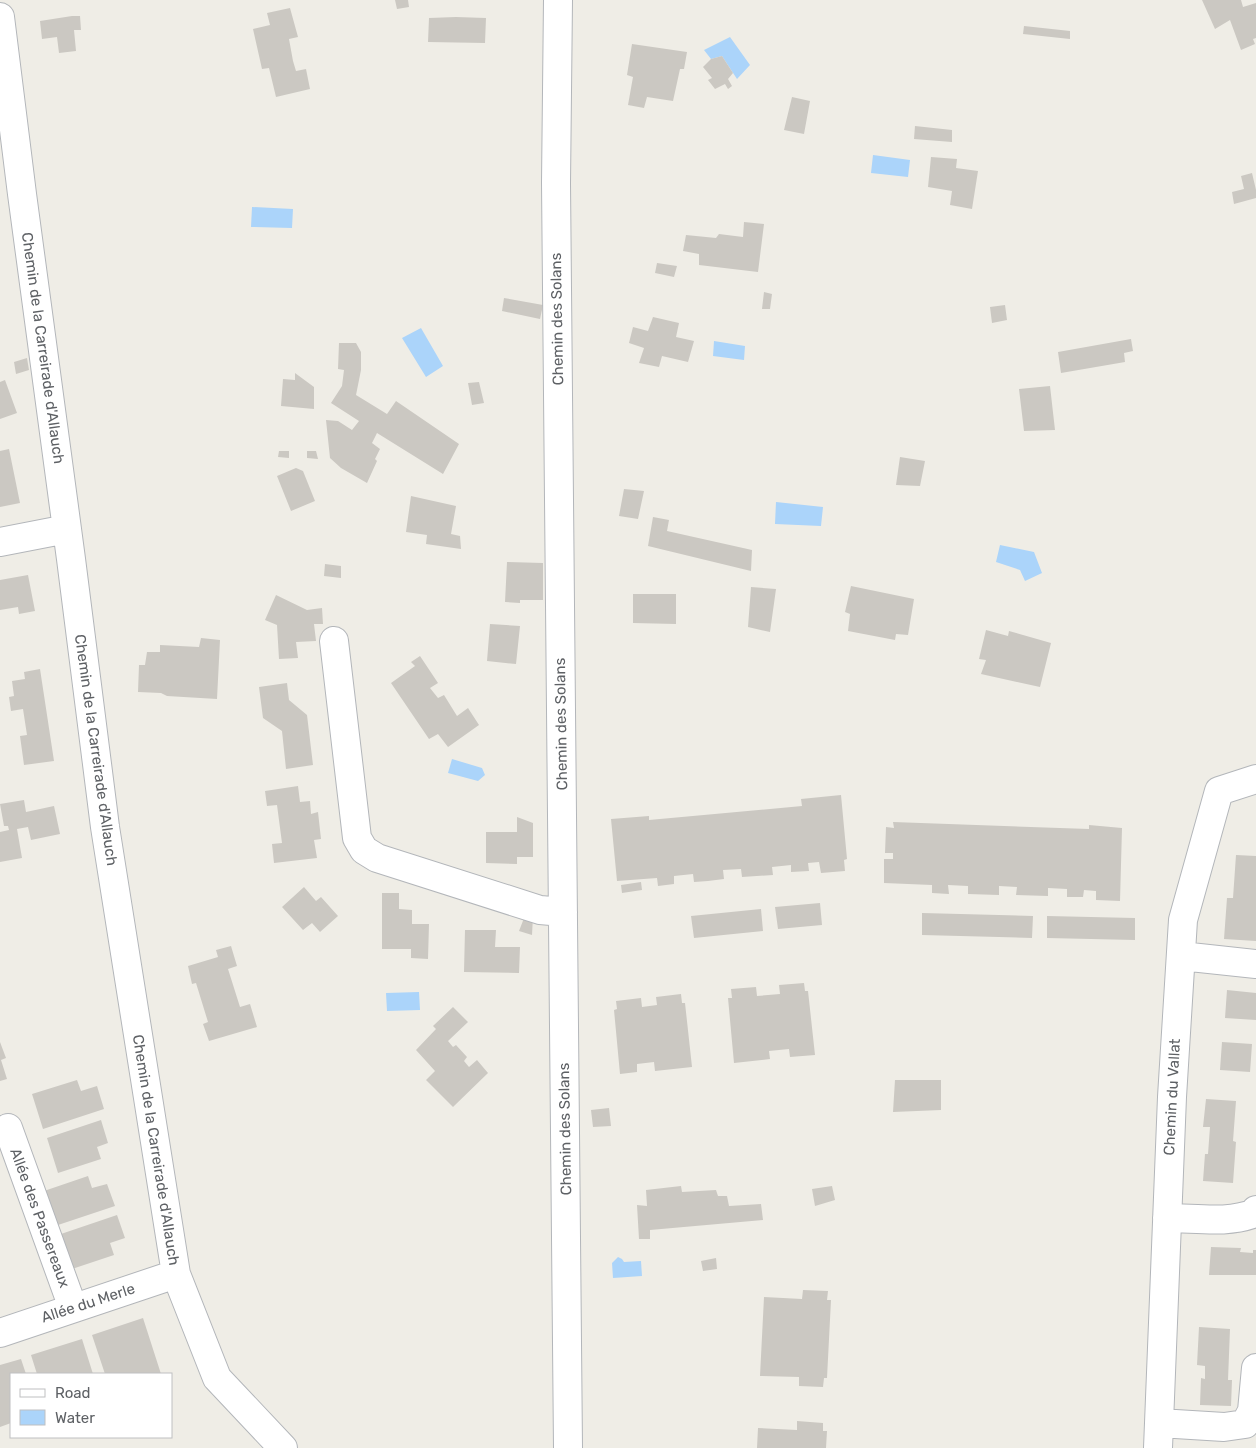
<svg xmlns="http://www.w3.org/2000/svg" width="1256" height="1448" viewBox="0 0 1256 1448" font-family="Rubik,sans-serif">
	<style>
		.water { fill: #abd4fa }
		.building { fill: #cbc8c2 }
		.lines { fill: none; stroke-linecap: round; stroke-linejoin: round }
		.minor-casing { stroke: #b3b6ba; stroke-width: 30 }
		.minor { stroke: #fff; stroke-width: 28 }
		.labels { text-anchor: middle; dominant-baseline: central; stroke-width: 4.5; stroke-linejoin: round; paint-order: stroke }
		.street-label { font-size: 15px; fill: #5e6165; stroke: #fff }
	</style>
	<rect width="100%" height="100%" fill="#efede6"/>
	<path class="water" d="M730,37l20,28 -13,14 -15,-23 -11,3 -7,-9z
		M873,155l37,5 -2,17 -37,-4z
		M252,207l41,2 -1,19 -41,-1z
		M421,328l22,38 -17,11 -24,-39z
		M714,341l31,5 -1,14 -31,-4z
		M776,502l47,5 -2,19 -46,-2z
		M1000,545l34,7 8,21 -17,8 -5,-11 -24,-8z
		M452,759l30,9 3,7 -7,6 -30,-8z
		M419,992l1,18 -33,1 -1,-18z
		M618,1257l4,2 2,3 17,-1 1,15 -29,2 -1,-15z"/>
	<path class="building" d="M395,0h13l1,7 -12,2z
		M1202,0h39l2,7 13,-4v35l-3,1 2,5 -14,6 -11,-30 -15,9z
		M290,8l8,29 -9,2 4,22 3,10 10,-2 4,20 -34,8 -7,-29 -7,1 -9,-40 17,-4 -3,-12z
		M72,16h8l1,14h-7l2,21 -17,2 -2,-16 -15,2 -2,-18z
		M456,17l30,1 -1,25 -57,-1 1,-24z
		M1024,26l46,5v8l-47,-5z
		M632,44l55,8 -3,17h-4l-7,32 -26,-4 -3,11 -16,-3 5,-28 -6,-2z
		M722,56l11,17 -5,6 4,7 -4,3 -3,-5 -10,5 -7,-9 4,-2 -9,-11 8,-8z
		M792,97l18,4 -6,33 -20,-4z
		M915,126l37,4v12l-38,-3z
		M931,157l26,2 -1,9 22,3 -6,38 -22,-4 2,-14 -24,-4z
		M1252,173l4,17v8l-22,6 -2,-12 12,-3 -3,-13z
		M744,222l20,2 -6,48 -59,-7v-11l-16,-3 3,-16 30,3 3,-4 24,3z
		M657,263l20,3 -3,11 -19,-4z
		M764,292l8,2 -2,15h-8z
		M504,298l39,7 -3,14 -38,-8z
		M1005,305l2,15 -15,3 -2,-16z
		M653,317l26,6 -3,14 18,4 -6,21 -26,-6 -3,11 -20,-4 5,-15 -15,-5 4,-16 15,4z
		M1131,339l2,12 -9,2 1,9 -64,11 -3,-21z
		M339,343h17l5,9v18l-5,25 31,19 9,-13 63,43 -16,30 -66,-41 -5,10 8,6 -5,10 2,2 -10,22 -26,-15 -11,-10 -4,-38 12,1 14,9 7,-9 -28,-18 11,-17 2,-16 -6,-1z
		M27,358l2,12 -13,4 -2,-12z
		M295,373l19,14v22l-33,-3 2,-27 12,1z
		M5,380l12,33 -17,6v-37z
		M479,382l5,21 -12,2 -4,-22z
		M1050,386l5,44 -31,1 -5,-42z
		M9,449l11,54 -20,4v-56z
		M279,451h10v7l-11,-1z
		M307,451h9l2,8 -11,-1z
		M900,457l25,4 -5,25 -24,-1z
		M296,468l7,3 12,30 -24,10 -14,-35z
		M624,489l20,2 -6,28 -19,-3z
		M411,496l45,10 -5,28 9,2 1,13 -35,-5 1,-9 -21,-3z
		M653,517l16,3 -2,11 85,19 -1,21 -103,-25z
		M507,562l36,1v37h-23v3l-15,-1z
		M325,564l16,2v12l-17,-2z
		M28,575l7,36 -16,3 -1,-7 -18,3v-30z
		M851,586l63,13 -6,36 -12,-1 -1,6 -47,-9 2,-17 -5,-2z
		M751,587l25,2 -6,43 -22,-5z
		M633,594h43v30l-43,-1z
		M276,595l31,15 15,-2 1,16h-9l2,17 -20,1 2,16 -19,1 -2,-34 -12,-5z
		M490,624l30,2 -4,38 -29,-3z
		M986,630l22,6 1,-5 42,12 -11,44 -59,-13 5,-14 -7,-1z
		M201,638l19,2 -3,59 -50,-3 -6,-3 -23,-1 1,-27h6l2,-13h13v-7l39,2z
		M420,656l18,27 -8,5 8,10 6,-3 13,21 11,-8 11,17 -31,22 -10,-13 -9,5 -38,-56 24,-17 -4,-4z
		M40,669l14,92 -30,4 -4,-29 7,-1 -4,-26 -12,2 -2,-14 5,-1 -2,-15 13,-2 -1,-7z
		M287,683l2,17 18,15 6,50 -27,4 -4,-38 -19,-13 -4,-31z
		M298,786l2,16 10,-1 1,13 7,-2 3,27 -7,1 3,18 -43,5 -2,-19 10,-1 -5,-38 -10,1 -2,-15z
		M841,795l6,64 -3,1 1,11 -24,2 -2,-11 -11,1 1,8 -18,1v-7l-19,2 1,8 -31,2 -1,-8 -18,1 1,9 -16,2 -14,1 -1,-8 -19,2v8l-16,2 -1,-8 -40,3 -6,-62 38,-3v4l153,-14 -1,-7z
		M24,800l2,12 28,-6 6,28 -29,6 -3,-13 -11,2 5,29 -22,4v-30l9,-2 -1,-4h-4l-4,-22z
		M517,817l16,6v34h-16v7l-31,-1v-31h31z
		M893,822l196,7v-4l33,3 -2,73 -24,-1v-9l-12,-1 -1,7h-16v-8l-19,-1v8l-32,-1 1,-8 -18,-1v9l-31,-1v-8l-20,-1 1,9 -17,-1v-8l-48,-2v-24h9v-6h-8l1,-26 8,1z
		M1236,855l20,1v85l-32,-2 3,-41h6z
		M641,882l1,8 -20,3 -1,-8z
		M304,887l12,14 5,-4 17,19 -18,16 -8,-9 -9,7 -21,-23z
		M382,893h17v16l13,1v14h17l-1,35 -17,-1v-9h-29z
		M820,903l2,22 -44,4 -3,-22z
		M761,909l2,22 -69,7 -3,-22z
		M526,913l7,3 -1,19 -13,-4z
		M922,913l111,3 -1,22 -110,-3z
		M1047,916l88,2v22l-88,-2z
		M465,930h31l-1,17h25l-1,26 -55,-1z
		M231,946l6,20 -9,3 12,38 10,-3 7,23 -48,14 -6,-17 5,-2 -12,-39 -4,1 -4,-18 30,-9 -2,-7z
		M804,983l1,8h3l7,64 -25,2 -1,-8 -20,2 1,8 -36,4 -6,-65h4l-1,-9 25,-2 1,9 23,-2 -1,-9z
		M1227,990l29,3v27l-31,-2z
		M681,994l1,9h3l7,64 -37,4 -1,-9 -17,2v8l-17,2 -6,-64 3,-1 -1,-8 25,-3 1,9 15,-2 -1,-8z
		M453,1007l15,15 -20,19 5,6 3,-2 11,12 -3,4 5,6 8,-7 11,13 -35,34 -27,-27 9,-9 -19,-21 20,-21 -3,-3z
		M0,1042l6,16 -5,2 6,19 -7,2z
		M1222,1042l30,2 -2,28 -30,-2z
		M77,1080l4,11 16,-5 7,23 -61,20 -11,-35z
		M895,1080h46v30l-48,2z
		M1206,1099l30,2 -3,40 3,1 -3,41 -30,-2 2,-27h3l2,-27h-7z
		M609,1108l2,18 -18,1 -2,-17z
		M101,1120l7,23 -11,4 4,12 -43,14 -11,-35z
		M88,1176l4,12 15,-4 8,22 -60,20 -11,-35z
		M681,1186l1,6 34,-2 2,6h9l2,10 32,-2 2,16 -113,10v9h-11l-2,-34 10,1 -1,-16z
		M832,1186l3,14 -20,6 -3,-17z
		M117,1215l8,23 -15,5 4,12 -45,15 -11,-35z
		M1211,1247l30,1 -1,4 13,1v-3h3v25h-47z
		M716,1258l1,11 -14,2 -2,-10z
		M803,1290l25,1 -1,9h4l-4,78h-3l-1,9 -24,-1v-9l-39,-1 4,-79 38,2z
		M143,1318l18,56h-56l-13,-39z
		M1199,1327l31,2 -2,51h4l-1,26 -31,-1 1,-27 4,1v-13l-8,-1z
		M82,1339l11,35h-56l-6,-19z
		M21,1359l5,15h-15v49l-11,4v-62z
		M797,1421l26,2v8h4l-1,17h-69l1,-20 39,2z"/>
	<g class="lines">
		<defs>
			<path id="minor" d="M558,0l-2,183 12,1265
				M0,17l22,177 49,365 34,268 71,447 41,104 66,70
				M0,542l67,-13
				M334,641l23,197 7,12 13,8 163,52 23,2
				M1181,956l75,8
				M8,1128l65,180
				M1167,1218c29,0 61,6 88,-5l1,-3
				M0,1333l176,-59
				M1159,1423l65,4 21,-3 7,-13 4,-43
				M1158,1448l14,-351 11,-177 36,-129 37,-12"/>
		</defs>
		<use href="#minor" class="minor-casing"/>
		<use href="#minor" class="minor"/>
	</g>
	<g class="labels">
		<g class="street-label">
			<text transform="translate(557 319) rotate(-91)">Chemin des Solans</text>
			<text transform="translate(43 348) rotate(82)">Chemin de la Carreirade d'Allauch</text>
			<text transform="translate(561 724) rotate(-91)">Chemin des Solans</text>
			<text transform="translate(96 750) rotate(82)">Chemin de la Carreirade d'Allauch</text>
			<text transform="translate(1172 1097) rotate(-87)">Chemin du Vallat</text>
			<text transform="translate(565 1129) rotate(-91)">Chemin des Solans</text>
			<text transform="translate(156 1150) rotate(81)">Chemin de la Carreirade d'Allauch</text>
			<text transform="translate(40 1218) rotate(70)">Allée des Passereaux</text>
			<text transform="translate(88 1303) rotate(-18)">Allée du Merle</text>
		</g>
	</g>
	<rect x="10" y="1373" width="162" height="65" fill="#ffffff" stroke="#bfc0c1"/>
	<rect x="20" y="1389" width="25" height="8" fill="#ffffff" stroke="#bfc0c1"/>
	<text x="55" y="1398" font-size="15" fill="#5e6165">Road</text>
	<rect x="20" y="1410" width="25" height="15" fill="#abd4fa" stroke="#bfc0c1"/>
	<text x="55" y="1423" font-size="15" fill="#5e6165">Water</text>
</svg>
